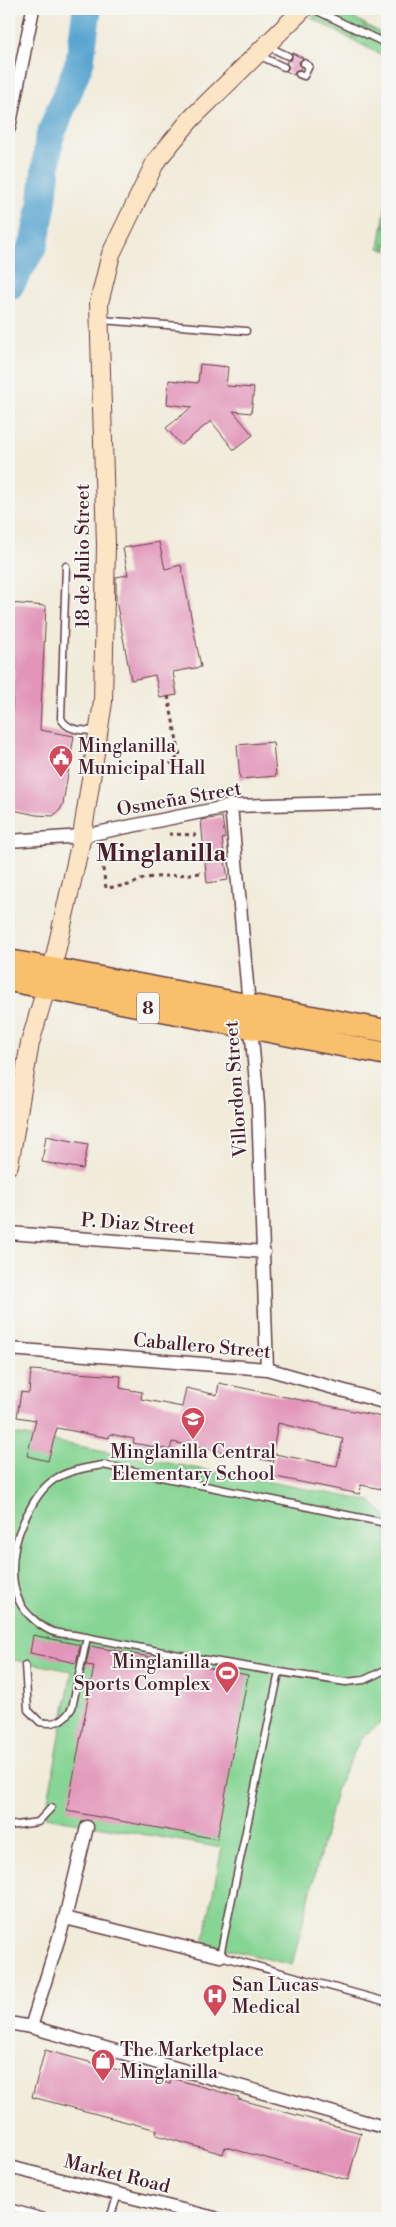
<svg xmlns="http://www.w3.org/2000/svg" width="396" height="2227" viewBox="0 0 396 2227" font-family="'Libre Bodoni',serif">
	<style>
		.cemetery { fill: url(#cemetery-stones); stroke: #687a60 }
		.pitch { fill: #87d594; stroke: #687a60 }
		.lines { fill: none; stroke-linecap: round; stroke-linejoin: round }
		.river { stroke: #56a4cf; stroke-width: 29 }
		.building { fill: #e295b9 }
		.lane-casing { stroke: #633e45; stroke-width: 9 }
		.street-casing { stroke: #633e45; stroke-width: 15 }
		.secondary-casing { stroke: #633e45; stroke-width: 20 }
		.highway-casing { stroke: #633e45; stroke-width: 25 }
		.path { stroke: #633e45; stroke-width: 3; stroke-dasharray: 4 4; stroke-linecap: butt }
		.lane { stroke: #fff; stroke-width: 6 }
		.street { stroke: #fff; stroke-width: 12 }
		.secondary { stroke: #fce5c4; stroke-width: 18 }
		.highway { stroke: #f8bf6c; stroke-width: 22 }
		.labels { text-anchor: middle; dominant-baseline: central; stroke-width: 4; stroke-linejoin: round; paint-order: stroke }
		.shield { fill: #f6f6f2; stroke: #7e6067; stroke-width: 1 }
		.shield-label { font-size: 18px; font-weight: bold; fill: #4a1f2b }
		.street-label { font-size: 19px; fill: #4a1f2b; stroke: #f6f6f2 }
		.poi-label { font-size: 19px; fill: #4a1f2b; stroke: #f6f6f2; text-anchor: start }
		.district-label { font-size: 24px; font-weight: bold; fill: #4a1f2b; stroke: #f6f6f2 }
	</style>
	<defs>
		<pattern id="cemetery-stones" width="16" height="16" patternUnits="userSpaceOnUse" patternTransform="scale(1.25)"><rect width="16" height="16" fill="#87d594"/><path d="M2 7V4a2 2 0 0 1 4 0v3zM10 15v-3a2 2 0 0 1 4 0v3z" fill="#76b680"/></pattern>
	</defs>
	<rect width="100%" height="100%" fill="#f6f6f2"/>
	<filter id="ink" filterUnits="userSpaceOnUse"><feTurbulence type="fractalNoise" baseFrequency=".02" numOctaves="2"/><feDisplacementMap in="SourceGraphic" scale="10" xChannelSelector="R" yChannelSelector="G"/><feConvolveMatrix kernelMatrix="1 2 1 2 8 2 1 2 1" color-interpolation-filters="sRGB"/></filter>
	<filter id="wash" filterUnits="userSpaceOnUse"><feTurbulence type="fractalNoise" baseFrequency=".0096" numOctaves="4" result="noise"/><feDisplacementMap in="SourceGraphic" scale="20" xChannelSelector="R" yChannelSelector="G"/><feGaussianBlur stdDeviation="1.12" result="paint"/><feColorMatrix in="noise" values="0 0 0 0 0 0 0 0 0 0 0 0 0 0 0 0 0 1.4 0 .05"/><feComposite in="paint" operator="in"/></filter>
	<g filter="url(#wash)">
		<rect width="100%" height="100%" fill="#f1ebda"/>
		<path class="cemetery" d="M320,9h19l48,28v21l-76,-40z
			M387,197v54l-8,-3z"/>
		<path class="pitch" d="M9,1433l361,68 17,16v201l-26,20 -24,49 -45,178 -89,-22 19,-95 -177,-31 27,-146 -63,-12z"/>
		<g class="lines">
			<path class="river" d="M9,286l25,-42 8,-40 7,-65 31,-78 7,-52"/>
		</g>
		<g id="blocks">
			<path class="building" d="M292,53l11,5 -4,4 2,7 -5,1 -2,5 -8,-4 3,-4 -3,-5 6,-3z
				M200,364l28,3 -2,19 28,2 -3,25 -18,-2 20,24 -19,15 -23,-29 -30,24 -15,-17 26,-21 -25,-3 2,-24 29,3z
				M159,542l6,27 16,-4 20,102 -28,5 4,23 -17,3 -5,-23 -24,5 -15,-80v-23l12,-2 -5,-27z
				M9,603l37,3 -6,124 34,6 -11,68 -3,6 -7,6 -17,-1 -27,-6v-81h2l3,-59h-5z
				M273,742l3,34 -36,3 -3,-34z
				M222,817l3,21 -3,1 6,41 -21,3 -6,-63z
				M46,1136l42,8 -5,25 -41,-7z
				M31,1370l90,6 -1,12 22,4 -1,7 41,8 4,-19 31,7 2,-12 168,35v72l-26,-5 -1,9 -89,-18 4,-22 62,12 6,-27 -65,-16 -7,38 -99,-19 -2,8 -37,-7 1,-4 -24,-5 -1,4 -52,-10 -9,33 -21,-5 9,-36 -19,-3 4,-25 8,1z
				M33,1635l47,10 -4,18 -46,-10z
				M90,1646l158,29 -31,164 -150,-28 27,-145 -8,-1z
				M45,2050l125,34 1,-6 68,19 -1,2 123,34 -13,47 -123,-33 -2,7 -67,-19 1,-5 -125,-33z"/>
		</g>
	</g>
	<g filter="url(#ink)">
		<use href="#blocks" fill-opacity="0" stroke="#633e45" stroke-width="1"/>
		<g class="lines">
			<defs>
				<path id="lane" d="M313,9l74,35
					M267,46l21,10
					M258,55l26,12
					M299,74l5,2 5,-10 -5,-3
					M101,320l145,11
					M66,566l-5,152c6,14 24,12 37,13
					M387,1526l-6,-4 -278,-57c-46,7 -60,14 -80,58 -12,26 -17,71 7,93 5,5 14,12 21,15 7,3 16,3 23,4 16,3 32,6 48,9 74,15 149,27 224,38l18,-2 23,-11
					M25,1665l3,45 12,12c15,3 24,-1 32,-14l15,-71
					M279,1672l-59,284 167,46
					M9,1826l29,-4 13,-14
					M9,2207l39,11
					M110,2218l8,-24"/>
				<path id="street" d="M9,128l24,-119
					M231,806l27,299 9,264
					M9,841l73,-5 149,-30 156,-4
					M9,1233l255,19
					M9,1349l258,20 120,34
					M65,1918l155,38
					M9,2023l22,4 356,101
					M31,2027l34,-109 22,-91
					M9,2167l206,51"/>
				<path id="secondary" d="M9,1165l21,-122 24,-82 28,-125 21,-134 3,-157 -7,-242 12,-49 45,-93 35,-42 112,-110"/>
				<path id="highway" d="M9,961l378,70
					M9,980l378,74"/>
			</defs>
			<use href="#lane" class="lane-casing"/>
			<use href="#street" class="street-casing"/>
			<use href="#secondary" class="secondary-casing"/>
			<use href="#highway" class="highway-casing"/>
			<path class="path" d="M168,696l12,60 -10,8
				M169,834l27,1
				M104,846l-4,4 6,38 24,-3 15,-7 56,-5"/>
			<use href="#lane" class="lane"/>
			<use href="#street" class="street"/>
			<use href="#secondary" class="secondary"/>
			<use href="#highway" class="highway"/>
		</g>
	</g>
	<defs>
		<symbol id="civic-pin" viewBox="-11 -11 22 30"><path d="M0 17L-7.5 6A9.5 9.5 0 1 1 7.5 6Z" fill="#d1495b" stroke="#f6f6f2"/><path d="M-.6-6.5H3V-4.5H.6V-3L4-1V1h2V6H-6V1h2V-1L-.6-3ZM-1.2 2.5V6h2.4V2.5Z" fill="#fff"/></symbol>
		<symbol id="school-pin" viewBox="-11 -11 22 30"><path d="M0 17L-7.5 6A9.5 9.5 0 1 1 7.5 6Z" fill="#d1495b" stroke="#f6f6f2"/><path d="M0-5L7-2L0 1L-7-2ZM-4 1L0 2.5L4 1V4Q0 6-4 4Z" fill="#fff"/></symbol>
		<symbol id="stadium-pin" viewBox="-11 -11 22 30"><path d="M0 17L-7.5 6A9.5 9.5 0 1 1 7.5 6Z" fill="#d1495b" stroke="#f6f6f2"/><path d="M0-5a6.5 5 0 1 0 0 10a6.5 5 0 1 0 0-10ZM-3.5-1.8h7v3.6h-7Z" fill="#fff"/></symbol>
		<symbol id="hospital-pin" viewBox="-11 -11 22 30"><path d="M0 17L-7.5 6A9.5 9.5 0 1 1 7.5 6Z" fill="#d1495b" stroke="#f6f6f2"/><path d="M-5-5h3v3.5h4V-5h3V5h-3V1.5h-4V5h-3Z" fill="#fff"/></symbol>
		<symbol id="shop-pin" viewBox="-11 -11 22 30"><path d="M0 17L-7.5 6A9.5 9.5 0 1 1 7.5 6Z" fill="#d1495b" stroke="#f6f6f2"/><path d="M-5-2.5h2.3a2.7 3.5 0 0 1 5.4 0H5L5.5 6h-11ZM-1.5-2.5h3a1.5 2.3 0 0 0-3 0Z" fill="#fff"/></symbol>
	</defs>
	<g fill-rule="evenodd">
		<use href="#civic-pin" x="47" y="743" width="28" height="38"/>
		<use href="#school-pin" x="179" y="1405" width="28" height="38"/>
		<use href="#stadium-pin" x="213" y="1659" width="28" height="38"/>
		<use href="#hospital-pin" x="201" y="1982" width="28" height="38"/>
		<use href="#shop-pin" x="89" y="2047" width="28" height="38"/>
	</g>
	<g class="labels">
		<rect class="shield" x="137" y="992.5" width="22" height="31" rx="4"/>
		<g class="shield-label">
			<text x="148" y="1008">8</text>
		</g>
		<g class="street-label">
			<text transform="translate(83 556) rotate(-90)">18 de Julio Street</text>
			<text transform="translate(179 799) rotate(-10)">Osmeña Street</text>
			<text transform="translate(236 1089) rotate(-94)">Villordon Street</text>
			<text transform="translate(138 1224) rotate(4)">P. Diaz Street</text>
			<text transform="translate(202 1346) rotate(5)">Caballero Street</text>
			<text transform="translate(117 2174) rotate(14)">Market Road</text>
		</g>
		<g class="poi-label">
			<text x="78" y="746">Minglanilla<tspan x="78" dy="22">Municipal Hall</tspan></text>
			<text x="193" y="1452" text-anchor="middle">Minglanilla Central<tspan x="193" dy="22">Elementary School</tspan></text>
			<text x="210" y="1662" text-anchor="end">Minglanilla<tspan x="210" dy="22">Sports Complex</tspan></text>
			<text x="232" y="1985">San Lucas<tspan x="232" dy="22">Medical</tspan></text>
			<text x="120" y="2050">The Marketplace<tspan x="120" dy="22">Minglanilla</tspan></text>
		</g>
		<g class="district-label">
			<text x="161" y="854">Minglanilla</text>
		</g>
	</g>
	<rect width="396" height="2227" fill="none" stroke="#f6f6f2" stroke-width="30"/>
</svg>
